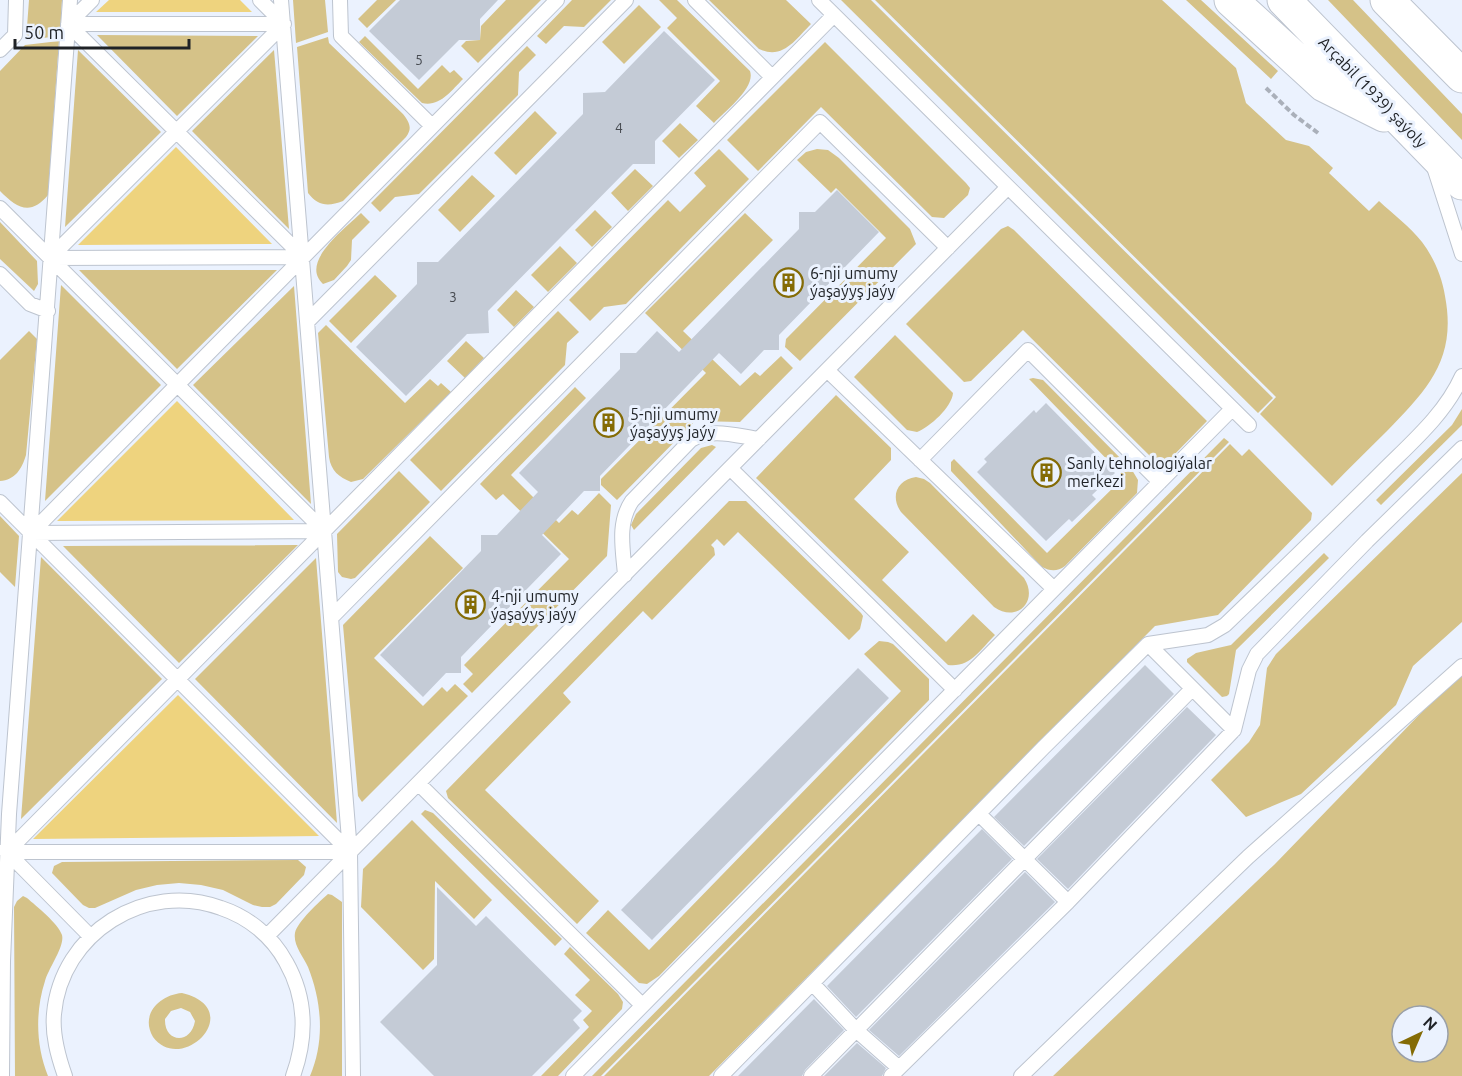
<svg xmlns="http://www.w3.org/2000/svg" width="1462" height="1076" viewBox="0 0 1462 1076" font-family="Ubuntu,sans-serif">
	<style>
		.green { fill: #d5c288; fill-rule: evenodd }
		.water { fill: #eed37e }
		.building { fill: #c4cbd6 }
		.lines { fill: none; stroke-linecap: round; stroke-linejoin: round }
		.lane-casing { stroke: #bdc4cf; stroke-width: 16 }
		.primary-casing { stroke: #bdc4cf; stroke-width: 35 }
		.path { stroke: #aab0ba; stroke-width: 4; stroke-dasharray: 6 3; stroke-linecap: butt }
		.lane { stroke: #fff; stroke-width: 14 }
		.primary { stroke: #fff; stroke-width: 33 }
		.labels { text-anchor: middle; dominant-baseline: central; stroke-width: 6; stroke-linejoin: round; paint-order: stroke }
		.number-label { font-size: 14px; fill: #484c52 }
		.street-label { font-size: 16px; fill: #1f2226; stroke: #ebf2fe }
		.poi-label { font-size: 16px; fill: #1f2226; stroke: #ebf2fe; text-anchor: start }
	</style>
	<rect width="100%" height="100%" fill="#ebf2fe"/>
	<path class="green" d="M29,0h33l-2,36 -34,4z
		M293,0h32l3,32 -32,11z
		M377,0h19l-29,28 -9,-9z
		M506,0h35l-63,63 -17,-17 5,-5 14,-1 1,-14z
		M572,0h39l-27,27 -20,-1 -18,18 -9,-8z
		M659,0h18l73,71c6,17 -25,40 -36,52l-18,-17 24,-25 -53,-53 10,-10z
		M709,0h77l25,24c-16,16 -28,36 -52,25z
		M841,0h30l402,398 -15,15z
		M875,0h287l74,68 10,35 40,37 23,6 24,22 -4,5 40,38 10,-10c14,13 31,26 43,41 12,16 20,35 23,54 12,63 -17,93 -58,135 -18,18 -37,36 -55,55l-72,-72 16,-17z
		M1186,0h15l77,71 -7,8z
		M1328,0h25l109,114v26z
		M639,5l22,22 -37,37 -22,-22z
		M97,35l161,1 -81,80z
		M365,36l53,53 24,-24 8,8 4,-3 9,9c-12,12 -23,28 -41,24l-63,-61z
		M328,37l1,6 74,71c6,8 10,14 3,23l-63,64c-15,6 -25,5 -35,-8l-11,-146z
		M59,41l-11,154c-18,22 -32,12 -48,-4v-120l25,-26z
		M825,42l141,141 4,5 -2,7 -24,23 -12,-1 -111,-110 -63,64 -31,-31z
		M527,46l9,9 -17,17 -1,23 -99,99 -24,3 -15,15 -9,-9z
		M78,50l83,82 -96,95z
		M274,50l15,179 -97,-98z
		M535,111l22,22 -41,42 -22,-22z
		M680,123l18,17 -19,18 -17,-17z
		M719,149l30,30 -123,125 -22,3 -14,14 -21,-21 99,-100 12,12 26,-26 -12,-13z
		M817,149l11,1 11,8 71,71 6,15 -116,117 -15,-14 1,-8 100,-101 -50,-50 -5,5 -34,-33 9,-8z
		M635,169l18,17 -25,25 -17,-18z
		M472,175l23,21 -35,36 -22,-22z
		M595,210l17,17 -20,20 -17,-17z
		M361,213l9,9 -18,18 -1,20 -4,6 -13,14 -11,4c-24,-22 23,-56 38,-71z
		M745,213l28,27 -90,91 57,55 15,-14 5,4 21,-20 12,12 -53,54 -45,-1 -78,79 -16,-15v-6l105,-106 -61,-60z
		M0,222l37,39 1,23 -4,7 -34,-32z
		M1008,226l6,4 193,191 -36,37c-7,4 -12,4 -19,0l-129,-128 -52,51 -7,1 -58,-58 95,-95z
		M560,246l17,17 -29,29 -17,-17z
		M79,270h198l-100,99z
		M375,275l22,21 -46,47 -22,-22z
		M61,285l100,100 -116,116z
		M294,286l17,218 -118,-119z
		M516,290l18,17 -20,20 -17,-17z
		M558,311l21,21 -12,11 -2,22 -124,126 -31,-31z
		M326,325l79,78 25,-24 8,7 3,-3 10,9 -88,87 -12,3c-12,-5 -20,-11 -22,-25l-11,-124z
		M29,331l8,8 -11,116c-4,14 -11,25 -26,26v-121z
		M895,335l58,58c-1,14 -23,34 -36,39l-10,-2 -53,-53z
		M466,341l18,17 -19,20 -18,-17z
		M1033,378l10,2 89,90 6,10 -1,13 -72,73c-8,6 -15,5 -23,1l-91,-96v-9l3,-3 93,94 77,-76 -95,-98z
		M575,387l11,11 -75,77 48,48 13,-13 6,5 21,-22 12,12 -4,51 -135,137 -9,-9 10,-10 -9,-9 105,-106 -66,-65 -7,6 -16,-16z
		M836,395l55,53v12l-37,39 55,53 -27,28 64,62 27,-28 22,21c-14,14 -25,33 -47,30l-192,-187z
		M1462,409v16l-81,80 -5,-5 76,-75z
		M1224,438l5,4 -628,634h-9z
		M1230,444l12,12 7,-7 63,64 -1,7 -93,95 -63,11 -446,450h-105z
		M712,445l4,2 -82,83 -3,-5 5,-11 65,-66z
		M399,471l31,31 -75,76 -4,1 -9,-2 -4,-5 -1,-38z
		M1462,473v149l-49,44 -17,39 -95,89 -55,23 -35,-37 38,-38 11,-17 7,-57 9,-14z
		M916,477l8,2 6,4 94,95c15,23 -7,45 -30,29l-93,-95c-11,-16 -4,-32 15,-35z
		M729,501h17l115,112 2,3 -3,13 -11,11 -111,-108 -14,14 -7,-7 -6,6 3,3 1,7 -63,65 -9,-9 -80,82 8,9 -86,88 114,111 -22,23 -129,-126 -2,-7z
		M0,516l19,20 -4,51 -15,-15z
		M430,536l33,32 -89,90 49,48 19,-19 5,5 8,-8 13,12 -106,106 -4,-6 -15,-171z
		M298,545l-119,118 -116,-117z
		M1324,553l5,5 -93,92 -7,44 -2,2 -5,1 -35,-35v-3l9,-6 35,-8z
		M41,557l121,122 -141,140z
		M316,558l21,265 -142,-144z
		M879,641l9,1 5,2 36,35v21l-270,276 -12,8 -8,-1 -53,-50 22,-23 41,40 252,-259 -37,-37z
		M1462,674v402h-409l222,-212 144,-149zM1402,1016h36v36h-36z
		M425,810l8,3 129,126 -7,7 -134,-132z
		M412,820l80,80 -18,19 -39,-38 -1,78 -11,11 -62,-63 2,-38z
		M298,860l8,7 -2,8 -28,29 -6,3h-8l-9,-2 -30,-15 -22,-5 -22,-2 -22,2 -21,5 -41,18h-6l-6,-3 -31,-32 2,-7 8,-4z
		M328,894l4,1 10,7v174h-32c15,-35 12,-74 -2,-109 -5,-11 -15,-22 -13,-34 2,-11 25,-32 33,-39z
		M23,896l4,2c9,8 31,25 35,37 3,11 -14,34 -17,46 -10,31 -9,65 3,95h-33l-1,-169 3,-6z
		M570,947l48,47 5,8 -1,7 -64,67h-17l48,-49 -6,-7 9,-9 -17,-16 15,-15 -26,-26z
		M182,993c66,16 0,83 -29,44 -13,-22 6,-42 29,-44zM181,1008l9,4 5,9c-4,24 -31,22 -30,-2l6,-8z"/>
	<path class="water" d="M109,0h131l12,12h-156z
		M176,147l96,97 -194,1z
		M177,401l117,119 -237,1z
		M178,695l141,141 -286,3z"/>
	<path class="building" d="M400,0h98l-18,19v21h-21l-40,40 -50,-49z
		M664,31l51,49 -60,61v23h-22l-145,147 1,22 -22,1 -61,62 -50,-49 61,-63v-22h21l145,-148v-21l22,-1z
		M837,190l42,42 -100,103v15h-15l-23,24 -22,-21 -119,123v15h-16l-42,44 19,19 -100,103v16h-15l-23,24 -43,-42 101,-104v-16h16l41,-43 -19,-19 101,-104v-16h16l21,-22 22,21 120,-123v-17h16z
		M1046,403l69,70 -23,22 4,4 -24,23 -3,-3 -23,22 -69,-69 10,-10 -3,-3 50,-49 2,3z
		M1145,665l29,29 -150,152 -30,-29z
		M858,668l31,30 -237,242 -31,-30z
		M1187,707l29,28 -148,154 -31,-30z
		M982,829l30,30 -156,158 -29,-31z
		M1025,872l30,30 -156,154 -30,-26z
		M437,887l39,39 10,-10 96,95 -9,9 7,8 -48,48h-98l-54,-54 57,-57z
		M814,999l30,31 -39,40 -3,6h-64z
		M857,1043l29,25 -4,8h-58z"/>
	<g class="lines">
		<defs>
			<path id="lane" d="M260,0l24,24
				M281,0l69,852 3,224
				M340,0l1,36 91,90
				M695,0l77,77
				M819,0l430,425
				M68,24l235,233
				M68,24h216
				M68,24l24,-24
				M0,50l15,-15 1,-35
				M1434,167l28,87
				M0,208l324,323
				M50,258l234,-234
				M50,258l253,-1
				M0,274l30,30 18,7
				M307,322l319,-322
				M827,370l227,219
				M1462,376c-17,38 -50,66 -79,95 -52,52 -105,103 -158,154l-17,10 -60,9 86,86 15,-60 8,-16 110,-113 95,-93
				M920,460l108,-110 132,132
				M730,468l225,222
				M0,502l350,350
				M31,533l526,-533
				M31,533l293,-2
				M625,575c-2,-26 -8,-52 7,-74l59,-61c20,-13 46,-4 68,-1
				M331,618l489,-496 128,126
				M419,784l223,221
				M979,814l89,88
				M5,850l85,86
				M7,852l827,-837
				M7,852h343
				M267,936l741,-749
				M812,983l44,47 43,38
				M2,1076l1,-115 6,-147 61,-814
				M65,1076c-7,-20 -13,-41 -11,-62 7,-81 92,-134 167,-106 27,9 51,28 65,54 21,37 21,75 7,114
				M573,1076l659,-667
				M721,1076l322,-328 105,-104
				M811,1076l381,-387
				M891,1076l177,-174 166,-172
				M1021,1076l227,-219 214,-191"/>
			<path id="primary" d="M1231,0l93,85 60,30
				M1284,0l178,183
				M1387,0l75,76"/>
		</defs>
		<use href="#lane" class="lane-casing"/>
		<use href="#primary" class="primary-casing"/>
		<path class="path" d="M1266,88l28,27 24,18"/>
		<use href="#lane" class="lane"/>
		<use href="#primary" class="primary"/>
	</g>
	<defs>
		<symbol id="building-ring" viewBox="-11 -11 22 22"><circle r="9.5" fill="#ebf2fe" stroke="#846b05" stroke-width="1.5"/><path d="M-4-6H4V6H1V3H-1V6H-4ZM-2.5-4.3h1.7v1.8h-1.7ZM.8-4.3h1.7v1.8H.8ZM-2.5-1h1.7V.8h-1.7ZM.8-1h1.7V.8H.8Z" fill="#846b05"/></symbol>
	</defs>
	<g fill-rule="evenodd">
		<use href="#building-ring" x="772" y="266" width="33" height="33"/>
		<use href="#building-ring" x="592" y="406" width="33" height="33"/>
		<use href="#building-ring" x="1030" y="456" width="33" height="33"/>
		<use href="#building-ring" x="454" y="588" width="33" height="33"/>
	</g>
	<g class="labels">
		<g class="number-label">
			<text x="419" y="60">5</text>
			<text x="619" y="128">4</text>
			<text x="453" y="297">3</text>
		</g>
		<g class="street-label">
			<text transform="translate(1373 92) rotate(46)">Arçabil (1939) şaýoly</text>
		</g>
		<g class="poi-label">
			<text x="810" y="273">6-nji umumy<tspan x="810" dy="18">ýaşaýyş jaýy</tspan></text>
			<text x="630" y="414">5-nji umumy<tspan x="630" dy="18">ýaşaýyş jaýy</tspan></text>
			<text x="1067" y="463">Sanly tehnologiýalar<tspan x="1067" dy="18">merkezi</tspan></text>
			<text x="491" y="596">4-nji umumy<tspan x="491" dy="18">ýaşaýyş jaýy</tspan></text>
		</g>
	</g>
	<g transform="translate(1420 1034) rotate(44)"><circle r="28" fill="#ebf2fe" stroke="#999fa8" stroke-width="1.5"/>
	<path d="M0-4.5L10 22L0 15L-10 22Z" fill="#846b05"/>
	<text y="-9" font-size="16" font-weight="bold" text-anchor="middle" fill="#1f2226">N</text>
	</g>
	<path d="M15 39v9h174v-9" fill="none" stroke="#1f2226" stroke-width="3"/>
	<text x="24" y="39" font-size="18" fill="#1f2226" stroke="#ebf2fe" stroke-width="4.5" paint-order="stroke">50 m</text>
</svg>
